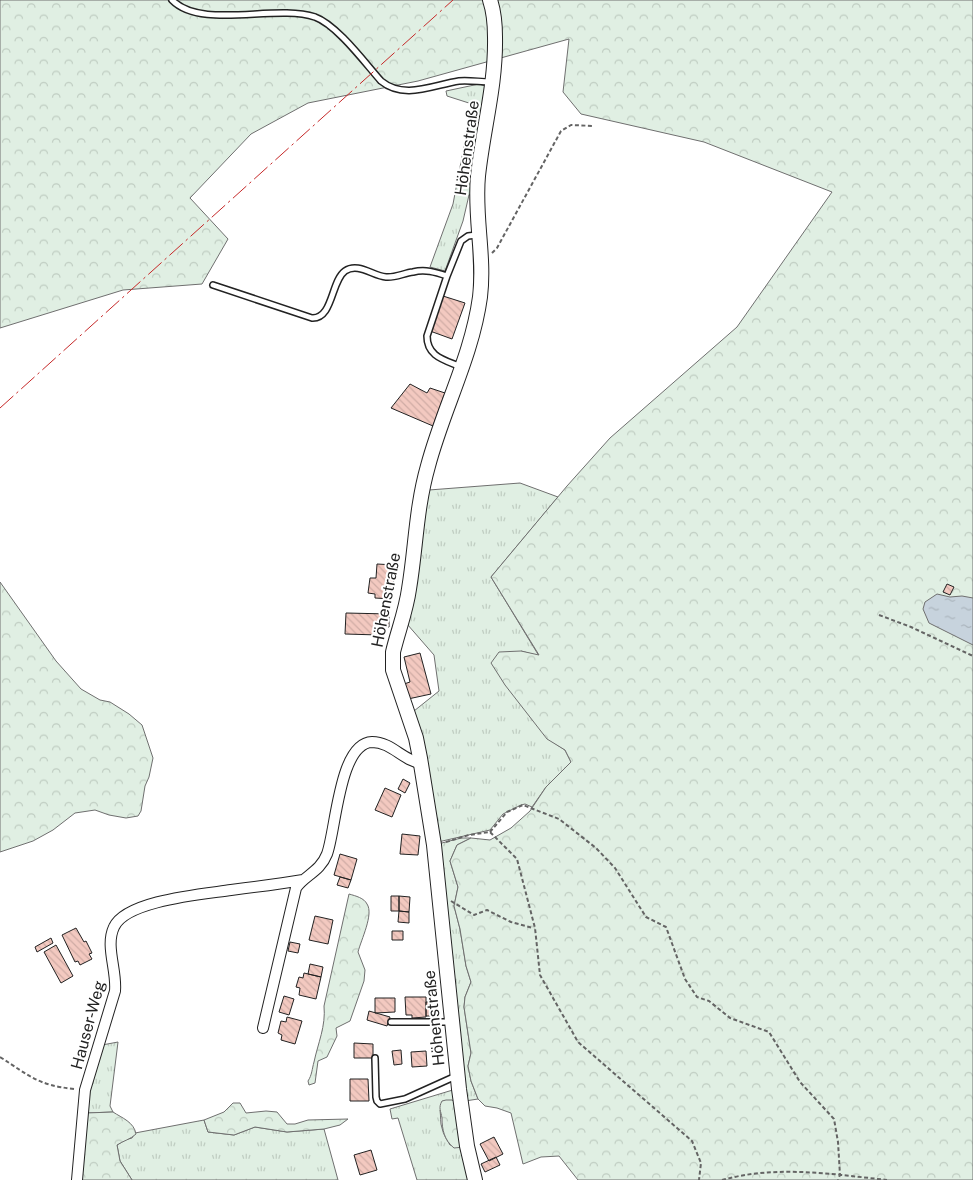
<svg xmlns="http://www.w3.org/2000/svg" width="973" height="1180" viewBox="0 0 973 1180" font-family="'Public Sans',sans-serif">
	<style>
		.grass { fill: url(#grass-tufts); stroke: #6f6f6f }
		.forest { fill: url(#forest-crowns); stroke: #6f6f6f }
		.water { fill: url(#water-ripples); stroke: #6f6f6f }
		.building { fill: url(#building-back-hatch); stroke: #222 }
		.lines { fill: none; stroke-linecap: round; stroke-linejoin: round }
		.lane-casing { stroke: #222; stroke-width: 8 }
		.street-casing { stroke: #222; stroke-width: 12 }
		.secondary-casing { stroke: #222; stroke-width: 16 }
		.path { stroke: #646464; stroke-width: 2; stroke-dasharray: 4 2.5; stroke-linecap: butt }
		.lane { stroke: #fff; stroke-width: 5 }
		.street { stroke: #fff; stroke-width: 10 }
		.secondary { stroke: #fff; stroke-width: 14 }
		.power { stroke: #c62828; stroke-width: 1; stroke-dasharray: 18 4 2.5 4; stroke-linecap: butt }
		.labels { text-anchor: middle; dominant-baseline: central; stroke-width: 4; stroke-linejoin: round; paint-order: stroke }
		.street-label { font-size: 16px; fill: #222; stroke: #fff }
	</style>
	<defs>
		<pattern id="grass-tufts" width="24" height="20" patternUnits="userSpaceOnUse" patternTransform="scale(1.25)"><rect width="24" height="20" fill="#e0efe3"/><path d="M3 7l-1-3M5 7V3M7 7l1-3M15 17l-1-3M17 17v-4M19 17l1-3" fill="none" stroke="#c0cdc2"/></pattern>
		<pattern id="forest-crowns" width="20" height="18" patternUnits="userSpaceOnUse" patternTransform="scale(1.25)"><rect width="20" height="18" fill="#e0efe3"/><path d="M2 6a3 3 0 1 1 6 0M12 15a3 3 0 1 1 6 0" fill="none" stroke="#c0cdc2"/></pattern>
		<pattern id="water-ripples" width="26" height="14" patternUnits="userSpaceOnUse" patternTransform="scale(1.25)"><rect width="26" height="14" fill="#c7d3dd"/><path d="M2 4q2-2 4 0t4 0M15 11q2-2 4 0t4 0" fill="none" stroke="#abb5bd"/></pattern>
		<pattern id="building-back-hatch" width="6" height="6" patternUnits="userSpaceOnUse" patternTransform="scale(1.25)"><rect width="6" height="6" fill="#f3c9c0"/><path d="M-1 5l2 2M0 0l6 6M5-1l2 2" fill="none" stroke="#d0aca5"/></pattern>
	</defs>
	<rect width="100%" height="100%" fill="#fff"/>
	<path class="grass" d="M479,84l6,2 -13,108 -3,1 -6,26 -18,50 -15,-4 23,-63 19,-100 -25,-8 -1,-5z
		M520,483l38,14 -67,80 48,79 -18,-5 26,87 18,12 6,12 -25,25 -14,20 -7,-3 -4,1 -18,9 -13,16 -52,12 -24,-131 25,-20 -5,-36 -27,-31 22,-134z
		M461,838h10l-14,7 -7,16 8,26 -4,19 6,23 6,37 5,16 -6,15 -1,10 7,46 -3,13 3,15 7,18 -13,2 -27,-257z
		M118,1042l-8,64 3,6 -27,1 2,-23 14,-45z
		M456,1089l2,15 -18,6c1,7 0,13 2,18 1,6 5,12 8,17l14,2 8,33h-55l-19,-62 -6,1 -2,-10z
		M204,1120l4,12 26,3 21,-8 32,5 37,-3 14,51h-206l-12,-19 -3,-16 8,-5 7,-2 3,-5z"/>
	<path class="forest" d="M0,0h973v1180h-395l-19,-24 -18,1 -18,7 -12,-51 -14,-5 -12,-2 -7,-7 -7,-18 -3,-15 3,-13 -7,-46 1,-10 6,-15 -5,-16 -6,-37 -6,-23 4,-19 -8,-26 7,-16 14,-7 19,2 21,-12 19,-17 16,-24 25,-25 -6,-12 -18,-11 -42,-54 -14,-22 8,-11 22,-1 18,4 -48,-78 76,-91 43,-48 127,-111 95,-135 -128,-50 -123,-28 -18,-22 6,-53 -151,42 -110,22 -57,31 -61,64 38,41 -26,45 -79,6 -123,38z
		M0,582l56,79 25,28 19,11 10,2 19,12 13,11 11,33 -4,19 -4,9 -4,25 -3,5 -12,2 -17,-3 -14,-5 -20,3 -22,17 -20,11 -33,11z
		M349,894c7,2 15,4 18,10 7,10 -6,36 -9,48l7,18 -1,11 -14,40 -14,7 1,8 -10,21 -9,4 -3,22 -6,2 -1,-4c4,-6 4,-12 6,-19 4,-19 12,-36 10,-56z
		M446,1100h6l6,4 6,43 -10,1c-10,-8 -12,-19 -12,-30 -1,-7 -4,-10 0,-17z
		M233,1103h7l6,10 20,-2 11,1 10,12h8l13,-4 40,-1 -8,6 -16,4 -37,3 -32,-5 -21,8 -26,-3 -4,-12 20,-8z
		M113,1112c9,6 21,10 23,22 -5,5 -13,7 -19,11l3,16 12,19h-52l6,-67z"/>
	<path class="water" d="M937,594l13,3 12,-1 11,2v47l-44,-22 -6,-14 2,-7z"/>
	<path class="building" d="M443,296l22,7 -13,36 -22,-8z
		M410,384l17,9 3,-5 15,5 -12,33 -42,-18z
		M377,564l18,1 -3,34 -17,-1v-4l-7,-1 2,-15h6z
		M947,584l7,3 -4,8 -7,-3z
		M346,613l43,1v13l-10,-1v9l-34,-1z
		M420,653l11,41 -23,5 -4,-15 6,-2 -6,-25z
		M403,779l7,4 -5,10 -7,-4z
		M385,788l16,7 -9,22 -17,-7z
		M402,834l18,2 -2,19 -18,-1z
		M340,854l17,5 -6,21 -17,-5z
		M340,877l11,3 -3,8 -11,-3z
		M391,896h8v15h-8z
		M399,896l11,1 -1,15 -10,-1z
		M399,911l10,1v11l-11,-1z
		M315,916l18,4 -5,24 -19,-4z
		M76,928l8,14 2,-1 6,12 -3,1 3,5 -12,6 -2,-4 -3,1 -13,-27z
		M392,931h11v9h-11z
		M51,938l2,5 -16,9 -2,-5z
		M290,942l10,2 -2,9 -10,-2z
		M56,945l17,31 -12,7 -17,-31z
		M310,964l13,3 -2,10 -13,-3z
		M304,973l17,4 -5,22 -17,-4 1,-7 -4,-1 3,-10 4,1z
		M284,996l10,3 -5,16 -10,-3z
		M405,997h21v20l-14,1v-3h-6z
		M375,998h20v14l-20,1z
		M426,1002h8l1,14h-9z
		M369,1011l21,6 -3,9 -20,-6z
		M287,1017l15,4 -7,23 -14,-4 1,-5 -4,-2 3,-12 5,1z
		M354,1043l19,1v14h-19z
		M401,1050l1,14 -8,1 -2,-14z
		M426,1051l1,15 -15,1 -1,-15z
		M350,1079h18l1,22h-19z
		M494,1137l9,17 -14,7 -9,-17z
		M371,1150l6,20 -17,5 -6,-20z
		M496,1157l4,8 -15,7 -4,-8z"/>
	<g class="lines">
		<defs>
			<path id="lane" d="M172,0c29,30 103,4 143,17 22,8 50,46 66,64 23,19 52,4 78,0 10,-1 21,1 31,1
				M447,276l-20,60c0,21 18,24 34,31
				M213,285l99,33c21,1 19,-37 33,-47 13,-9 28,5 41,6 9,1 18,-4 27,-5 12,-3 22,0 34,4l14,-35 7,-5 9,-1
				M391,1022h60
				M375,1058l1,39 1,4 3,3 25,-5 51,-23"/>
			<path id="street" d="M263,1028l33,-140c9,-13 24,-16 31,-34 9,-24 12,-111 45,-112 20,0 31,19 49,21
				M77,1180l8,-90 30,-99c2,-21 -10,-45 -1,-64 12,-27 91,-33 117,-37 24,-3 48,-6 72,-10"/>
			<path id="secondary" d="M475,1180l-8,-34 -8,-57 -25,-244 -14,-87 -4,-20 -23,-68v-18c5,-21 13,-41 16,-63 7,-42 7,-81 19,-123 15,-57 44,-110 52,-169 5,-41 -6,-81 -2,-121 5,-47 18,-91 17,-139 0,-12 -1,-25 -5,-37"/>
		</defs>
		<use href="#lane" class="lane-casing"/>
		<use href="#street" class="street-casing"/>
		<use href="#secondary" class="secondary-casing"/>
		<path class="path" d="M492,253l5,-5 64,-117 10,-6 23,1
			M879,615l32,12 62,29
			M490,832l17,-20 16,-7 36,14 37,29 19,20 31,49 20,10 19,52 12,18 12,4 21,17 39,14 31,50 34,37 4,23 2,33 -2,5
			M446,842l23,-7 21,-3 27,27 18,69 5,47 38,67 114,99 9,22 -2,17
			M451,901l23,14 13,-5 24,12 22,6
			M0,1057c30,19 37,28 74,32
			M722,1180c54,-15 110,-6 165,0"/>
		<use href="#lane" class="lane"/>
		<use href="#street" class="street"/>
		<use href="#secondary" class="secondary"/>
		<path class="power" d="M0,408l453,-408"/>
	</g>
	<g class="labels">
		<g class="street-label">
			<text transform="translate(467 148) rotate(-82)">Höhenstraße</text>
			<text transform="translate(386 600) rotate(-79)">Höhenstraße</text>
			<text transform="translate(434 1018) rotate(-96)">Höhenstraße</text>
			<text transform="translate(88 1025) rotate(-75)">Hauser-Weg</text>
		</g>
	</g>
</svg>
